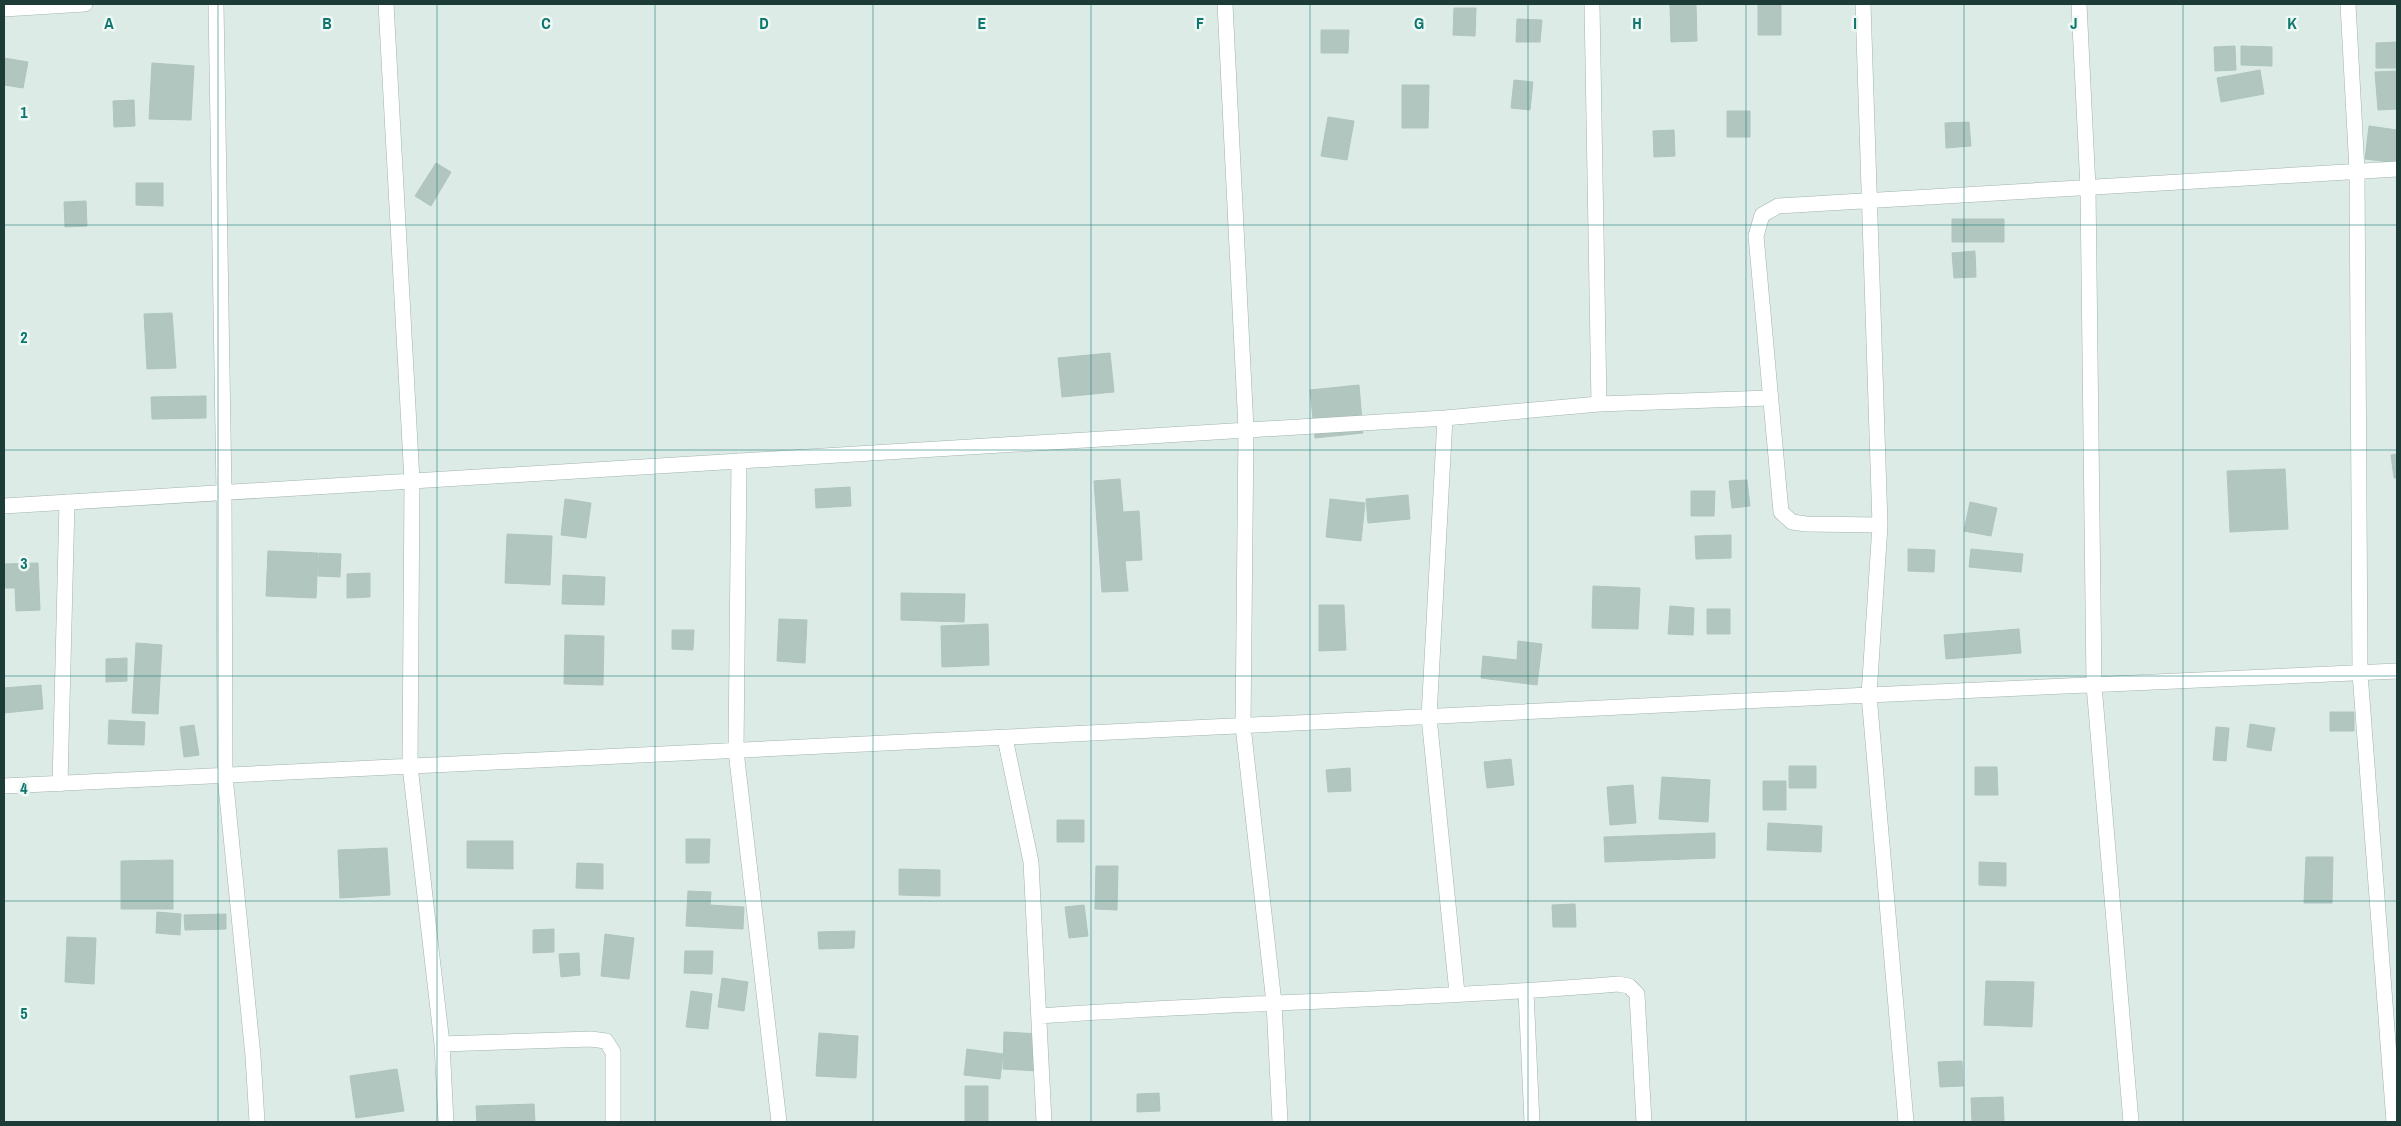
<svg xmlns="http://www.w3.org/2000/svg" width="2401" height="1126" viewBox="0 0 2401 1126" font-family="'Archivo Narrow',sans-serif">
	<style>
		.building { fill: #b2c6c0; stroke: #afc5bf }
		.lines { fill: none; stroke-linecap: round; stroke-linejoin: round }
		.minor-casing { stroke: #a0b3af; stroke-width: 16 }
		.minor { stroke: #fff; stroke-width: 15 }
		.grid { fill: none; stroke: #0f766e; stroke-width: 1; stroke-opacity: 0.55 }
		.grid-label { font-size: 16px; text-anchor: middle; font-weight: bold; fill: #0f766e; stroke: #eef8f4; stroke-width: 5; stroke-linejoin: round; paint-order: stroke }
	</style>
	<rect width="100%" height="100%" fill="#ddebe7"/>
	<path class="building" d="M1670,4h26l1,37 -26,1z
		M1758,4h23v31h-23z
		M1454,8h22l-1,28 -22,-1z
		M1517,19l25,1 -2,22h-24z
		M1321,30h28l-1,23h-27z
		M2397,42v26h-21v-25z
		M2235,46l1,24 -21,1 -1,-24z
		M2241,46l31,1v19l-31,-1z
		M4,58l24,4 -5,26 -19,-3z
		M152,63l42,3 -3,54 -42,-1z
		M2260,70l4,24 -43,8 -4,-24z
		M2397,71v38l-19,1 -3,-38z
		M1514,80l19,2 -3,28 -19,-2z
		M1402,85h27l-1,43h-26z
		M134,100l1,26 -21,1 -1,-26z
		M1727,111h23v26h-23z
		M1328,117l26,4 -7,39 -26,-4z
		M1969,122l2,24 -25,2 -1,-25z
		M2369,126l28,4v33l-32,-4z
		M1674,130l1,26 -21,1 -1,-26z
		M436,163l15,9 -20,34 -16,-10z
		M136,183h27v23l-27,-1z
		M86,201l1,25 -22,1 -1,-25z
		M1952,219h52v23h-52z
		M1975,251l1,26 -22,1 -2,-25z
		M172,313l4,55 -29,1 -3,-55z
		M1110,353l4,39 -52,5 -4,-39z
		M1359,385l4,48 -48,5 -5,-48z
		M206,396v22l-54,1 -1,-22z
		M2397,454v24h-3l-3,-23z
		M2285,469l3,60 -58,3 -3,-61z
		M1120,479l3,33 16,-1 3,49 -17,1 3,30 -26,1 -8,-111z
		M1747,480l3,26 -18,2 -3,-27z
		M850,487l1,19 -35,2 -1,-19z
		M1691,491h24l-1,25h-23z
		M1408,495l2,24 -42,4 -2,-24z
		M565,499l26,4 -5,35 -25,-3z
		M1330,499l35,4 -4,38 -35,-4z
		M1970,502l27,6 -6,28 -27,-5z
		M507,534l45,2 -2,49 -45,-2z
		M1731,535v23l-35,1 -1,-23z
		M1908,549l27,1 -1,22 -26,-1z
		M1971,549l52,5 -2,18 -52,-5z
		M268,551l50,2 -2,45 -50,-2z
		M319,553l22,1 -1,23 -22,-1z
		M38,563l2,47 -24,1 -1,-23h-11v-24z
		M370,573v24l-23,1v-24z
		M563,575l42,2 -1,28 -42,-1z
		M1593,586l47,2 -2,41 -46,-1z
		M901,593l64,1 -1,28 -63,-2z
		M1319,605h25l2,45 -27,1z
		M1670,606l24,2 -1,27 -25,-1z
		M1707,609h23v25h-23z
		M779,619l28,1 -2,43 -28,-2z
		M988,624l1,41 -47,2 -1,-41z
		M2019,629l2,24 -75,6 -2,-24z
		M672,630h22l-1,20 -21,-1z
		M565,635l39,1 -1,49 -39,-1z
		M1518,641l24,3 -5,41 -56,-7 2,-22 34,4z
		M136,643l26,2 -4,69 -26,-1z
		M127,658v23l-21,1v-23z
		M41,685l2,24 -39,4v-25z
		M2330,712h24v19h-24z
		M109,720l36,2 -1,23 -36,-1z
		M2250,724l25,4 -4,23 -24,-4z
		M194,725l5,30 -15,2 -4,-30z
		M2216,727l13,1 -3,33 -13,-1z
		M1511,759l3,26 -27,3 -3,-26z
		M1789,766h27v22h-27z
		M1975,767h22l1,28h-23z
		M1350,768l1,23 -23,1 -2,-22z
		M1662,777l48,3 -2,42 -49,-3z
		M1763,781h23v29h-23z
		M1633,785l3,38 -26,2 -3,-38z
		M1057,820h27v22h-27z
		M1768,823l54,3 -1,26 -54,-2z
		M1715,833v25l-110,4 -1,-25z
		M686,839h24l-1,24h-23z
		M467,841h46v28l-46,-1z
		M387,848l3,47 -50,3 -2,-48z
		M2306,857h27l-1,46h-28z
		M173,860v49h-52v-48z
		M1979,862l27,1v23l-27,-1z
		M577,863l26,1v25l-27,-1z
		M1096,866h22l-1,44 -22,-1z
		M899,869l41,1v26l-41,-1z
		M688,891l23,1 -1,13 34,2 -1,22 -57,-3z
		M1575,904l1,23h-23l-1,-22z
		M1084,905l4,31 -19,2 -4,-31z
		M157,912l24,2 -1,21 -24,-2z
		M226,914v15l-41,1 -1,-15z
		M554,929v23l-21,1v-23z
		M855,931l-1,17 -35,1 -1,-17z
		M605,934l29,4 -5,41 -28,-3z
		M67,937l29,1 -2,46 -29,-2z
		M685,951h28l-1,23 -28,-1z
		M579,953l1,22 -19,2 -2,-23z
		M722,978l26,4 -4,29 -26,-4z
		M1986,981l48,1 -2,45 -48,-2z
		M691,991l21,3 -4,35 -22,-2z
		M1004,1032l37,2 -2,37 -36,-2z
		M819,1033l39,3 -2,42 -40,-2z
		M967,1049l36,5 -3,25 -36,-4z
		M1962,1061l1,25 -23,1 -2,-25z
		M397,1069l7,42 -48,7 -6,-42z
		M965,1086h23v36h-23z
		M1159,1093l1,18 -23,1v-18z
		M2003,1097l1,25h-32l-1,-24z
		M534,1104l1,18h-58l-1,-16z"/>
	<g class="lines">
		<defs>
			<path id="minor" d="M216,4l8,488 1,284 28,280 4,66
				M386,4l26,477 -2,285 32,278 4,78
				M1225,4l21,425 -3,297 31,277 6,119
				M1592,4l7,400
				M1863,4l17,521 -11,170 37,427
				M2079,4l9,184 6,497 37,437
				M2348,4l9,167 3,502 34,449
				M4,9l81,-5
				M1445,418l-16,299 28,276
				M739,461l-3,290 43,371
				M4,506l1441,-88 154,-14 170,-6
				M1880,525l-74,-1 -14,-2 -11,-10 -25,-276 6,-21 16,-9 619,-37
				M1005,738l26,124 13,260
				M60,784l7,-282
				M4,786l1865,-91 528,-24
				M1526,992l6,130
				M1040,1016c192,-14 386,-16 578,-32l11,2 8,8 7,128
				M442,1044l149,-5 15,2 7,11v70"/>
		</defs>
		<use href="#minor" class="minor-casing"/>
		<use href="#minor" class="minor"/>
	</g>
	<path class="grid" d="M218,4v1118M437,4v1118M655,4v1118M873,4v1118M1091,4v1118M1310,4v1118M1528,4v1118M1746,4v1118M1964,4v1118M2183,4v1118M4,225h2393M4,450h2393M4,676h2393M4,901h2393"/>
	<g class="grid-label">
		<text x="109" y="29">A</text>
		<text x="327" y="29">B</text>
		<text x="546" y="29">C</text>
		<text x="764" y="29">D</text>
		<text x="982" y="29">E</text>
		<text x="1200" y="29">F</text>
		<text x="1419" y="29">G</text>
		<text x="1637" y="29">H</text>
		<text x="1855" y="29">I</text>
		<text x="2074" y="29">J</text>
		<text x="2292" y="29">K</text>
		<text x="24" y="118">1</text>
		<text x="24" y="343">2</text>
		<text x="24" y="569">3</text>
		<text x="24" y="794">4</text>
		<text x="24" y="1019">5</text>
	</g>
	<rect width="2401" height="1126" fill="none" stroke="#1d3c38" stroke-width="10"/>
</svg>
